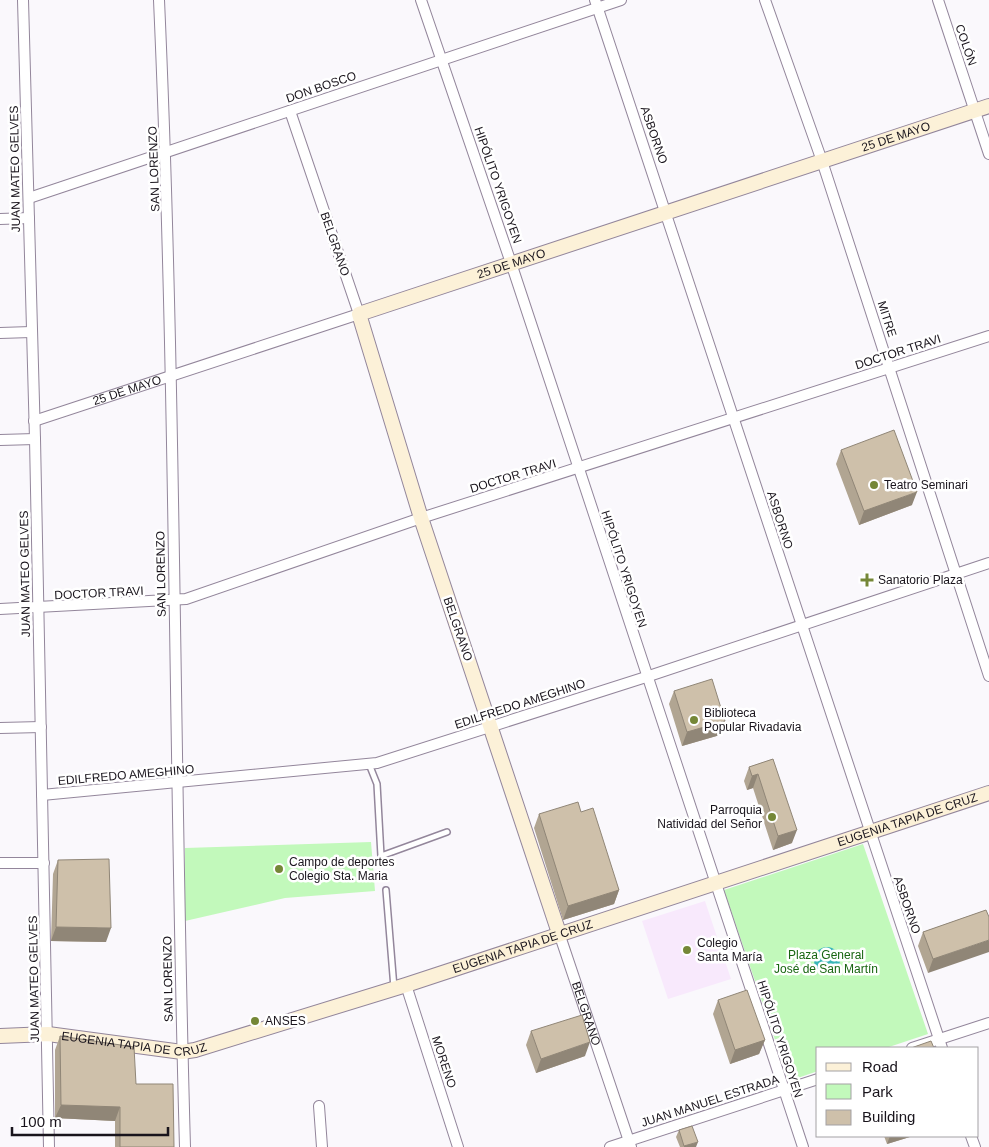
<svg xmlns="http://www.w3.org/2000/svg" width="989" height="1147" viewBox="0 0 989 1147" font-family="Helvetica,sans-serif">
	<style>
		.education { fill: #f8e9fc }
		.green { fill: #c2f9bb }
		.water { fill: #3ab6b8 }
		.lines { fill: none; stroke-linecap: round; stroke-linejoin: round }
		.lane-casing { stroke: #93869b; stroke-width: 8 }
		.street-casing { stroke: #93869b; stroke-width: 12 }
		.secondary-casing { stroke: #93869b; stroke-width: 16 }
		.lane { stroke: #fff; stroke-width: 5 }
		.street { stroke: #fff; stroke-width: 10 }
		.secondary { stroke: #fcf1d8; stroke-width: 14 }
		.wall { fill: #b1a592 }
		.shaded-wall { fill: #908677 }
		.building { fill: #cec0aa; stroke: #908677 }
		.poi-dot { fill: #758737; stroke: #fff; stroke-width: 2 }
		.labels { text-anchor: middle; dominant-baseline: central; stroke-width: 5; stroke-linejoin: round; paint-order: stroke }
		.street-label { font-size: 12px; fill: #19141c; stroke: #fff }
		.poi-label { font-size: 12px; fill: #19141c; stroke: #fff; text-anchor: start }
		.park-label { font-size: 12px; fill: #196612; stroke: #fff }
	</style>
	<rect width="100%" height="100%" fill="#faf8fc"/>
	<path class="education" d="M705,901l26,78 -63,20 -26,-78z"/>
	<path class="green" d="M371,842l4,49 -90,7 -100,23v-73z
		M863,844l65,190 -42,14h-68v23l-29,10 -65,-191z"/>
	<path class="water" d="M814 960a13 13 0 1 1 26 0a13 13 0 1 1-26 0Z"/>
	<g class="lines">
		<defs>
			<path id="lane" d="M369,764l8,20 4,72 66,-24
				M386,890l8,98"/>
			<g id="street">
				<path d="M23,0l12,439 14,708"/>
				<path d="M159,0c17,382 15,765 26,1147"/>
				<path d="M421,0l90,263 292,884"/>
				<path d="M595,0l347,1048"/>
				<path d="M765,0l57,161 167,515"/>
				<path d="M938,0l51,154"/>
				<path d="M29,198l592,-198"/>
				<path d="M0,219l29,-1"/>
				<path d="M0,333l31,-1"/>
				<path id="s1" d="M34,421l325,-107 -69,-203"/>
				<path d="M0,440l35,-1"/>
				<path d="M0,609l186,-10 235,-81 568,-182"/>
				<path d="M0,728l41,-1"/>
				<path d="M42,795l335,-32 269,-86 343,-114"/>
				<path d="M0,863h44"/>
				<path id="s2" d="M559,933l72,214"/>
				<path d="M406,985l52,162"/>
				<path d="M912,1048l77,-25"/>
				<path d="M319,1106l3,41"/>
				<path d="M971,1136l4,11"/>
				<path d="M610,1147l208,-68"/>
			</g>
			<g id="secondary">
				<path id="s3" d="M559,933l-138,-415 -62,-204 630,-208"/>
				<path id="s4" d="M0,1036l48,-2 134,18 13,-2 211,-65 583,-192"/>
			</g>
		</defs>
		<use href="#lane" class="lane-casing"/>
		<use href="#street" class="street-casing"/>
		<use href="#secondary" class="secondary-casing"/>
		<use href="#lane" class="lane"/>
		<use href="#street" class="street"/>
		<use href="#secondary" class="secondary"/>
	</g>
	<path class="wall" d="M841,450l71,55 -53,20 -23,-61z
		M674,691l46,44 -38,11 -13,-42z
		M773,759l19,84 -19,7 -20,-62 -6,2 -3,-9 5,-14z
		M581,812l38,78 -5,14 -51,16 -29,-92 5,-14z
		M58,860l48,82 -55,-1 2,-67z
		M986,910l-58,63 -10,-27 5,-14z
		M718,1000l47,40 -6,14 -29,10 -17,-50z
		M531,1031l54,25 -49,17 -10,-28z
		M60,1036l76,48 38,63h-59v-26l-60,-3v-68z
		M679,1130l17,17h-16l-4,-10z
		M884,1136h29l-26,8z"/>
	<path class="shaded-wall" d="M917,492l-5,13 -53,20 5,-14z
		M725,721l-5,14 -38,11 5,-14z
		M758,774l-5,14 -6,2 5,-14z
		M797,830l-5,13 -19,7 5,-14z
		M619,890l-5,14 -51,16 5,-14z
		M56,927l55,1 -5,14 -55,-1z
		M989,940v12l-61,21 5,-14z
		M765,1040l-6,14 -29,10 5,-14z
		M590,1042l-5,14 -49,17 5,-14z
		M61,1105l59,2 -5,14 -60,-3z
		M890,1136h23l-26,8z
		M698,1142l-2,5h-12v-1z"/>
	<path class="building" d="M894,430l23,62 -53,19 -23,-61z
		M712,679l13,42 -38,11 -13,-41z
		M773,759l24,71 -19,6 -20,-62 -6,2 -3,-9z
		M578,802l3,10 12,-4 26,82 -51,16 -29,-92z
		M109,859l2,69 -55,-1 2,-67z
		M986,910l3,7v23l-56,19 -10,-27z
		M747,990l18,50 -30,10 -17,-50z
		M582,1015l8,27 -49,17 -10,-28z
		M60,1036l74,11 2,37h37l1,63h-54v-40l-59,-2z
		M931,1041l3,7h-23z
		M692,1126l6,16 -14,4 -5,-16z"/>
	<g class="poi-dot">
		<circle cx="874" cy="485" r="5"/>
		<path d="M864.5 572.5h5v5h5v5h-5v5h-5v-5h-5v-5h5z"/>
		<circle cx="694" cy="720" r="5"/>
		<circle cx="772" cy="817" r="5"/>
		<circle cx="279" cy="869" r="5"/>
		<circle cx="687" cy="950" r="5"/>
		<circle cx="255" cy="1021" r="5"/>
	</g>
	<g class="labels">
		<g class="street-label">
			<text transform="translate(966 45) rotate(71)">COLÓN</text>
			<text transform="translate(321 87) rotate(-19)">DON BOSCO</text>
			<text transform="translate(654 135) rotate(71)">ASBORNO</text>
			<text stroke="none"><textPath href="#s3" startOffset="1216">25 DE MAYO</textPath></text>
			<text transform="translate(15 169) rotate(-91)">JUAN MATEO GELVES</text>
			<text transform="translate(154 169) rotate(-92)">SAN LORENZO</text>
			<text transform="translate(498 185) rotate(71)">HIPÓLITO YRIGOYEN</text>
			<text transform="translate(335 244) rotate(71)">BELGRANO</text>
			<text stroke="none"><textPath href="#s3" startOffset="811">25 DE MAYO</textPath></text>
			<text transform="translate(887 319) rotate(72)">MITRE</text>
			<text transform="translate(898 352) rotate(-18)">DOCTOR TRAVI</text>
			<text stroke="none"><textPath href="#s1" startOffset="98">25 DE MAYO</textPath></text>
			<text transform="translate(513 476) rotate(-17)">DOCTOR TRAVI</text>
			<text transform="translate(780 520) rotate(72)">ASBORNO</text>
			<text transform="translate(624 569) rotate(72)">HIPÓLITO YRIGOYEN</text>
			<text transform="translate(25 574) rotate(-91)">JUAN MATEO GELVES</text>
			<text transform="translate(161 574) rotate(-91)">SAN LORENZO</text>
			<text transform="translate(99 593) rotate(-3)">DOCTOR TRAVI</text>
			<text transform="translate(458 629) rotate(71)">BELGRANO</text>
			<text transform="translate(520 704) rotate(-18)">EDILFREDO AMEGHINO</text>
			<text transform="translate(126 775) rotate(-5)">EDILFREDO AMEGHINO</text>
			<text stroke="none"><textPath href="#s4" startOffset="945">EUGENIA TAPIA DE CRUZ</textPath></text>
			<text transform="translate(907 905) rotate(71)">ASBORNO</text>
			<text stroke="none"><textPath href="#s4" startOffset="540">EUGENIA TAPIA DE CRUZ</textPath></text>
			<text transform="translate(34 979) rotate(-91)">JUAN MATEO GELVES</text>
			<text transform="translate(168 979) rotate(-91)">SAN LORENZO</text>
			<text stroke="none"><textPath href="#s2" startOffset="85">BELGRANO</textPath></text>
			<text transform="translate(780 1039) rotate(72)">HIPÓLITO YRIGOYEN</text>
			<text stroke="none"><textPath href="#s4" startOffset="135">EUGENIA TAPIA DE CRUZ</textPath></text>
			<text transform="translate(444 1062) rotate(72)">MORENO</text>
			<text transform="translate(710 1101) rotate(-18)">JUAN MANUEL ESTRADA</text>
		</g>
		<g class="poi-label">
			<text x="884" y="485">Teatro Seminari</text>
			<text x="878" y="580">Sanatorio Plaza</text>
			<text x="704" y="713">Biblioteca<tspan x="704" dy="14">Popular Rivadavia</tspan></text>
			<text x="762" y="810" text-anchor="end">Parroquia<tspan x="762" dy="14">Natividad del Señor</tspan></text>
			<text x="289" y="862">Campo de deportes<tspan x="289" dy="14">Colegio Sta. Maria</tspan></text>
			<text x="697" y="943">Colegio<tspan x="697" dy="14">Santa María</tspan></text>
			<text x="265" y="1021">ANSES</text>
		</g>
		<g class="park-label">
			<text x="826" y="955">Plaza General<tspan x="826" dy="14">José de San Martín</tspan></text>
		</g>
	</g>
	<rect x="816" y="1047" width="162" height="90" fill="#ffffff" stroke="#a3a1a4"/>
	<rect x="826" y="1063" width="25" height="8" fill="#fcf1d8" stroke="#a3a1a4"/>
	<text x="862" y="1072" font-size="15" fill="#19141c">Road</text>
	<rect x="826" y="1084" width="25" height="15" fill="#c2f9bb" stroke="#a3a1a4"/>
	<text x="862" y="1097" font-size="15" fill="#19141c">Park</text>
	<rect x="826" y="1110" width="25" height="15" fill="#cec0aa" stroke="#a3a1a4"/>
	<text x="862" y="1122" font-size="15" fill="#19141c">Building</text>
	<path d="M12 1127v8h156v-8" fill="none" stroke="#19141c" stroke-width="2.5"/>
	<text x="20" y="1127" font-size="15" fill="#19141c" stroke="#ffffff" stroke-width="4" paint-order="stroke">100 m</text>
</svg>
